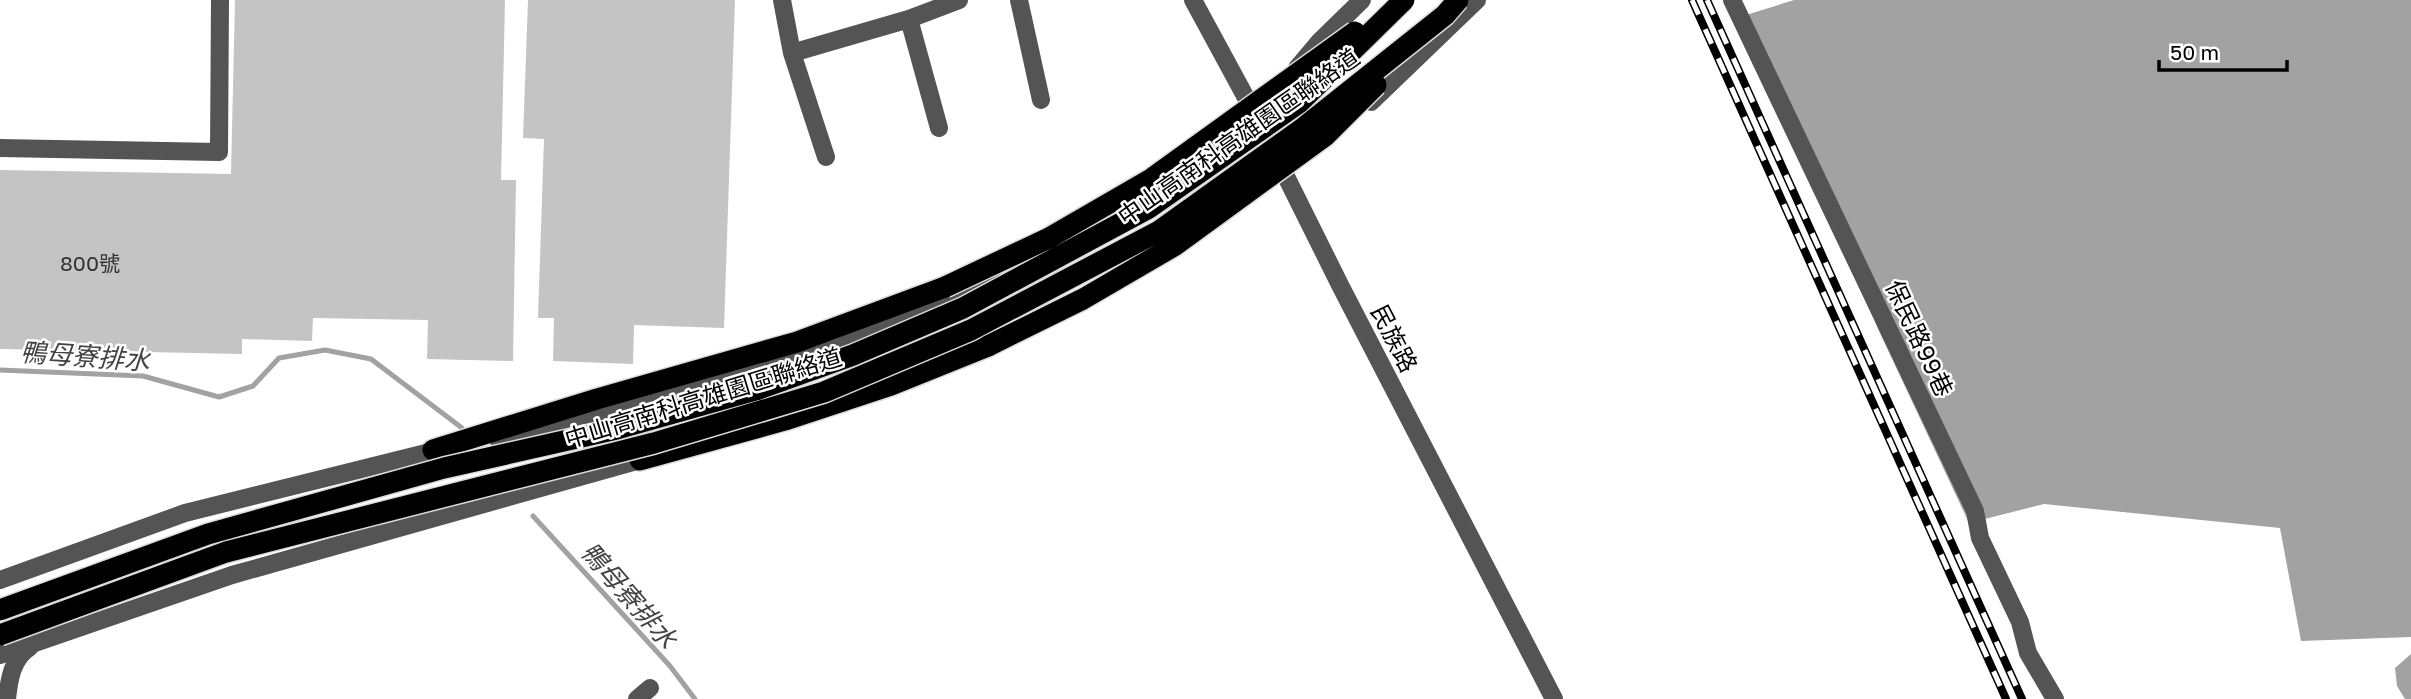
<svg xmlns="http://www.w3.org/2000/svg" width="2411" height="699" viewBox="0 0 2411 699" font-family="'Golos Text','Noto Sans TC',sans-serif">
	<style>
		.water { fill: #a2a2a2 }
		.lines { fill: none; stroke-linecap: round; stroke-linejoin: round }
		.stream { stroke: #a2a2a2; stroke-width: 5 }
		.building { fill: #c4c4c4 }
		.highway-casing { stroke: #dbdbdb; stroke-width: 24 }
		.minor { stroke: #545454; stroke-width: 18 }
		.highway { stroke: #000; stroke-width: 21 }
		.rail-casing { stroke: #000; stroke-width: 8 }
		.rail { stroke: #fff; stroke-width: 5; stroke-dasharray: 16; stroke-linecap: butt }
		.highway-bridge-casing { stroke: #dbdbdb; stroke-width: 24; stroke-linecap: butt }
		.highway-bridge { stroke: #000; stroke-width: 21 }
		.labels { text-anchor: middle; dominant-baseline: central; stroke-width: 5; stroke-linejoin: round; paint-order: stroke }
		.number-label { font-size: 21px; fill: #313131 }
		.street-label { font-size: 24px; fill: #000; stroke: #fff }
		.water-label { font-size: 26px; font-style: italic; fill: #434343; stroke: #fff }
	</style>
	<rect width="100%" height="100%" fill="#fff"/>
	<path class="water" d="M1794,0h617v637l-110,4 -21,-113 -236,-24 -75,19 -90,-192 -133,-316z
		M2411,654v45h-6l-8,-13 -2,-18z"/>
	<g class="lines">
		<path class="stream" d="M0,370l143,6 76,21 34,-11 26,-28 46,-8 46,9 91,69
			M533,516l137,150 25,33"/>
	</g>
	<path class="building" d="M235,0h270l-4,180h15l-3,181 -86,-2 1,-39 -115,-2 -1,23 -70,-2v15l-242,-5v-179l231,4z
		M528,0h207l-11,328 -90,-3 -1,39 -80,-3 1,-43h-16l6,-179 -21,-1z"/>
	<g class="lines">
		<defs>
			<path id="highway" d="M433,450l164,-51 200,-57 148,-55
				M640,460l145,-40 106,-35 97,-39"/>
		</defs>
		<use href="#highway" class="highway-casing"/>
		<path class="minor" d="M782,0l10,53 34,104
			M1019,0l22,100
			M1193,0l64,118 83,167 214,414
			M1732,0l243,511 5,27 40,84 8,31 27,46
			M909,19l30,109
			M792,53l117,-34 50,-19
			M1297,68l22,-26 43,-42
			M1371,102l106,-102
			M0,148l219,4 1,-152
			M1094,224l61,-34 102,-72 18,-23
			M497,438l62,-12 198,-53 82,-26 79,-34 130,-64
			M0,580l185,-67 261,-65
			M0,655l232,-80 408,-115 12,-5
			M7,699c2,-19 5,-41 23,-52
			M637,699l13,-11"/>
		<use href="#highway" class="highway"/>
		<defs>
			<path id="rail" d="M1692,0l314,699
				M1707,0l315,699"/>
		</defs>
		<use href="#rail" class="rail-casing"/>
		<use href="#rail" class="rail"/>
		<defs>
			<path id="highway-bridge" d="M945,287l104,-49 102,-59 204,-147
				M988,346l95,-47 91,-53 151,-110 51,-51
				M0,610l208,-76 236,-66 173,-39 139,-39 97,-35 110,-47 186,-100 150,-105 105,-103
				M0,635l226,-83 428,-109 170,-51 147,-62 188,-99 144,-103 142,-113 13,-15"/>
		</defs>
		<use href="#highway-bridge" class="highway-bridge-casing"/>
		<use href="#highway-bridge" class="highway-bridge"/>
	</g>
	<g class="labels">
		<g class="number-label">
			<text x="90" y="263">800號</text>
		</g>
		<g class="street-label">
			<text transform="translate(1238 136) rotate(-35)">中山高南科高雄園區聯絡道</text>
			<text transform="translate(1395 338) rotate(63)">民族路</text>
			<text transform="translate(1920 338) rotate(65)">保民路99巷</text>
			<text transform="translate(703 397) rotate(-17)">中山高南科高雄園區聯絡道</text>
		</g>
		<g class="water-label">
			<text transform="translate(85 356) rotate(4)">鴨母寮排水</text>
			<text transform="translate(629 595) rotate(49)">鴨母寮排水</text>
		</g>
	</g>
	<path d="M2159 60v10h128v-10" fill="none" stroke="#000000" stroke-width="3.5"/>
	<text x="2170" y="60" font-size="21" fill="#000000" stroke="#ffffff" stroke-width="5" paint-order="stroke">50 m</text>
</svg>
